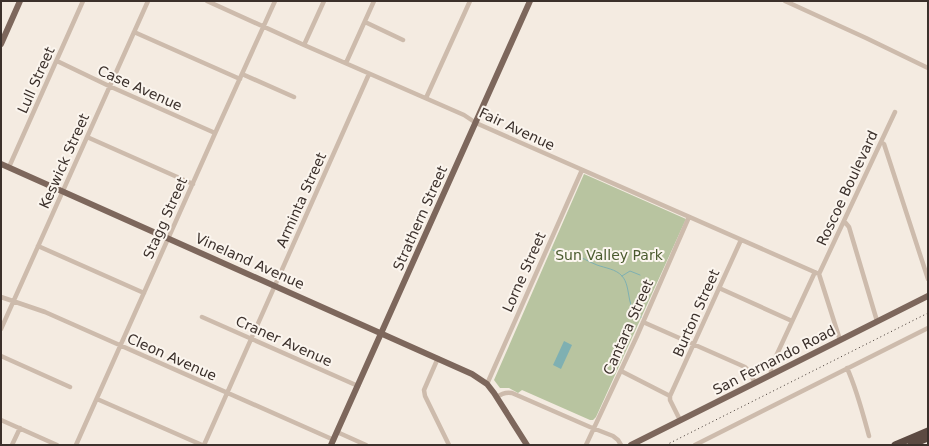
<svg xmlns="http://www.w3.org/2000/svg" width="929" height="446" viewBox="0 0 929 446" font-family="'DejaVu Sans',sans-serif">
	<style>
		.green { fill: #b8c4a0 }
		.water { fill: #7fb0b2 }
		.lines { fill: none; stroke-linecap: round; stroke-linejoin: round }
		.stream { stroke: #7fb0b2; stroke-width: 1 }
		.minor { stroke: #cdbbac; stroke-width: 4.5 }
		.major { stroke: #7d675c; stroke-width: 6 }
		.highway { stroke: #5c4a42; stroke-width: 7 }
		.rail { stroke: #3b302b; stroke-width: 1; stroke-dasharray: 1 3; stroke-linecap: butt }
		.labels { text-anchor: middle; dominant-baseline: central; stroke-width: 4; stroke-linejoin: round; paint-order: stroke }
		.street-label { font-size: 14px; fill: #3b302b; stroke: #fbf5ee }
		.park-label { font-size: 14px; fill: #4a5a2e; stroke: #fbf5ee }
	</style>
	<rect width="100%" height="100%" fill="#f4ebe1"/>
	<path class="green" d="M584,174l102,45 -90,198 -3,3h-3l-68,-30 -4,3 -9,-5h-9l-6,-8z"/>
	<path class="water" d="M564,341l8,4 -11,24 -8,-4z"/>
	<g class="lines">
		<path class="stream" d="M553,250c3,1 7,3 11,4 3,0 7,0 10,1 8,2 15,7 23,10 8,3 19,4 25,11 10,11 3,34 19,41
			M622,276l8,-5 10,4"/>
		<path class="minor" d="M207,1l97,44 160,70 12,8 343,151
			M785,1l81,37 62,30
			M365,22l38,18
			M134,32l106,47
			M304,45l20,-44
			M57,61l52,25 106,47
			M346,63l28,-62
			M242,74l52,23
			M426,98l44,-97
			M87,137l106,47
			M881,142l3,2 44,135
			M9,167l74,-166
			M844,221l5,6 28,94
			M38,246l106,47
			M819,274l76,-162
			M819,274l21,66
			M719,288l73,33
			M1,297l44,15 289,128
			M202,317l156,69
			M643,322l102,45 4,4 6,12
			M1,329l147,-328
			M1,356l69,31
			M438,358l-14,32 1,6 24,49
			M847,368c10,22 16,46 22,68
			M621,371l49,25v4l10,20
			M771,374v-7l44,-95
			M487,384l95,-214
			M670,396l71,-156
			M497,397c5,-4 9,-5 15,-4l78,34 23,9 5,4 3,5
			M97,399l105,46
			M1,420l56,25
			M337,432l29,13
			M12,445l8,-17
			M76,445l141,-316 58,-128
			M204,445l165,-371
			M586,445l51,-109 52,-119
			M695,445l233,-117"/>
		<path class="major" d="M1,44l19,-43
			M1,164l471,210 15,10 7,9 33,52
			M331,445l199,-444
			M631,445l297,-149"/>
		<path class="highway" d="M895,445l33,-14
			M911,445l17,-7"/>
		<path class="rail" d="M666,445l262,-132"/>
	</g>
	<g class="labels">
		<g class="street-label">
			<text transform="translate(36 80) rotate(-66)">Lull Street</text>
			<text transform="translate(140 88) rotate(24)">Case Avenue</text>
			<text transform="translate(517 129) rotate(25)">Fair Avenue</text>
			<text transform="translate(64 161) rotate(-66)">Keswick Street</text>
			<text transform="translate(847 188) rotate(-65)">Roscoe Boulevard</text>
			<text transform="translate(301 200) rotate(-66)">Arminta Street</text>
			<text transform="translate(165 218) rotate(-66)">Stagg Street</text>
			<text transform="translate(420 218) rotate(-66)">Strathern Street</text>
			<text transform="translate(250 261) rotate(24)">Vineland Avenue</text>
			<text transform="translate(524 272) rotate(-66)">Lorne Street</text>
			<text transform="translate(696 313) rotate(-66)">Burton Street</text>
			<text transform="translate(628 327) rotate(-66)">Cantara Street</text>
			<text transform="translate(284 341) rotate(24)">Craner Avenue</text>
			<text transform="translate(172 357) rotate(24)">Cleon Avenue</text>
			<text transform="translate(774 360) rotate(-27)">San Fernando Road</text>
		</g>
		<g class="park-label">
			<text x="609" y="255">Sun Valley Park</text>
		</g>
	</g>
	<rect width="929" height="446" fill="none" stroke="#3b302b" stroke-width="4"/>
</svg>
